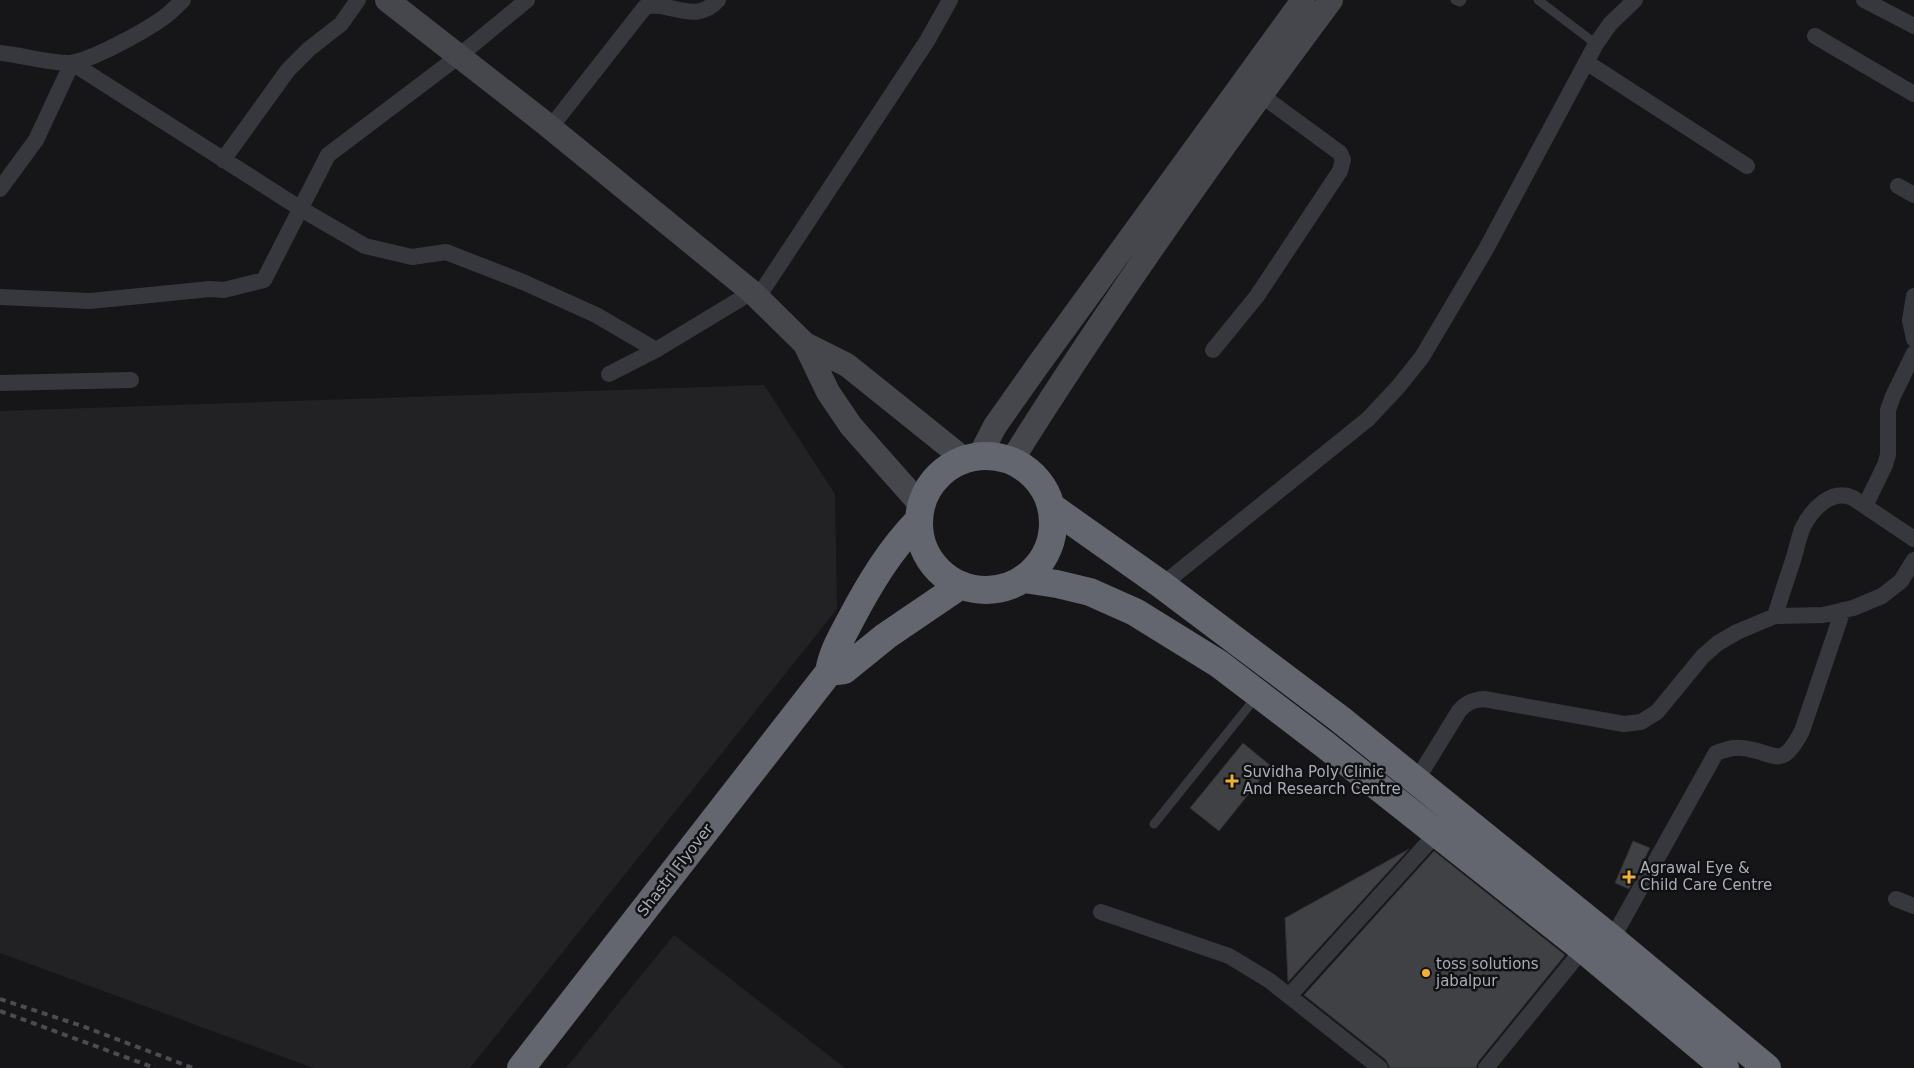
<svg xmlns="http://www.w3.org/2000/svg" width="1914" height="1068" viewBox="0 0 1914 1068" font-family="'DejaVu Sans',sans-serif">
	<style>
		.built { fill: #222225 }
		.building { fill: #404145; stroke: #303034 }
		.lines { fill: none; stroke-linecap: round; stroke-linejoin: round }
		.lane { stroke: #37383d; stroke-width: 9 }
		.street { stroke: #37383d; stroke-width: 16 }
		.secondary { stroke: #45474d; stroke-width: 24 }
		.highway { stroke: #63666e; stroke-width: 28 }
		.rail { stroke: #4a4c52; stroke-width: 4; stroke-dasharray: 6 5; stroke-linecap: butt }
		.poi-dot { fill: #f2b134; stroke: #111113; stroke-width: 2 }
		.labels { text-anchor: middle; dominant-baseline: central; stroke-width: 5; stroke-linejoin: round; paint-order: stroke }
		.poi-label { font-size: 15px; fill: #a8adb8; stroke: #111113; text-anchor: start }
		.street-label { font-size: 15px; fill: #a8adb8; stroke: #111113 }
	</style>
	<rect width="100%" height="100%" fill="#161618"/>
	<path class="built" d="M764,385l71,109 2,115 -367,459h-157l-313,-115v-542z
		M674,935l171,133h-279z"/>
	<path class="building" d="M1243,743l28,23 -52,65 -29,-23z
		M1633,841l17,7 -21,41 -14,-6z
		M1409,849l-121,133 -3,-64z
		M1434,851l131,104 -87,107 -2,6h-86l-4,-8 -82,-65z"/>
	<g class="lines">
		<path class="lane" d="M1455,0l5,2 2,-2
			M1538,0l58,44
			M1154,824l103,-128"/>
		<path class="street" d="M1864,0l50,26
			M1815,36l99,58
			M0,53c23,2 46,10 69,10 20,-1 76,-32 94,-45 7,-5 14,-12 20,-18
			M1586,62l161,104
			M550,128l95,-121c25,-7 49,19 73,-7
			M223,160l65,-90 21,-21 32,-25 17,-24
			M1898,186l16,9
			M0,189l36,-49 36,-77 229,146 64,37 47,11 34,-5 77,30 73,33 60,35
			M1914,296l-4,24 4,19
			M0,297l90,4 120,-12 14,1 40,-10 64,-125 131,-99 68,-56
			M758,297l169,-256 23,-41
			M1213,350l44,-54 83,-125 3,-11 -3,-7 -79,-58
			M609,374l47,-24 96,-58
			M0,383l131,-3
			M1865,506l20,-41 3,-10v-45l5,-14 21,-43
			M1162,585l206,-166 30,-32 24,-30 64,-108 110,-205 14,-20 25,-24
			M1775,616c6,-20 13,-40 19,-59 3,-10 5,-21 9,-30 9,-18 29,-39 50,-29l61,41
			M1416,781l43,-70c8,-9 14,-11 25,-12l140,25 17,-2 16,-10 46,-56 15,-13 19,-11 38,-16 48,-1 30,-7 29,-12 19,-15 13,-21
			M1896,899l18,7
			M1101,912l128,44 41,25 110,87
			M1612,939l104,-186c8,-3 16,-6 26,-5 33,3 38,25 60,-17l41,-121
			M1289,996l147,-162
			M1486,1068l97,-119"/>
		<path class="secondary" d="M387,0l154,120 211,172 53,52 42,21 117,94
			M805,344l23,48 23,34 70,79
			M980,455l15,-29 43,-61 265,-365
			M1012,460c98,-157 208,-311 319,-460"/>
		<path class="highway" d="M919 523a67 67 0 1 1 134 0a67 67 0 1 1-134 0Z
			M1053,508l109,77 178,134 272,220 155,129
			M1024,579l33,5 33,8 45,20 84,52 105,80 259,205 142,119
			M829,672c3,-19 13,-36 22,-53 19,-36 39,-69 67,-98
			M829,672l15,-2 42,-34 75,-51
			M521,1068l308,-396"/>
		<path class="rail" d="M0,999l82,27 111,42
			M0,1011l155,57"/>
	</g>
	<g class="poi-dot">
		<path d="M1229.5 773.5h5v5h5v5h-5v5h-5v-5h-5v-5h5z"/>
		<path d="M1626.5 869.5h5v5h5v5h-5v5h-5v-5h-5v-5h5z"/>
		<circle cx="1426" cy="973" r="5"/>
	</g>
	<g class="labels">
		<g class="poi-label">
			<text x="1243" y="772">Suvidha Poly Clinic<tspan x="1243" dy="17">And Research Centre</tspan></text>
			<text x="1640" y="868">Agrawal Eye &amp;<tspan x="1640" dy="17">Child Care Centre</tspan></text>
			<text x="1436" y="964">toss solutions<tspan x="1436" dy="17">jabalpur</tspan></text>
		</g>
		<g class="street-label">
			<text transform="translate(675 870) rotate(-52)">Shastri Flyover</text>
		</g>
	</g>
</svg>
